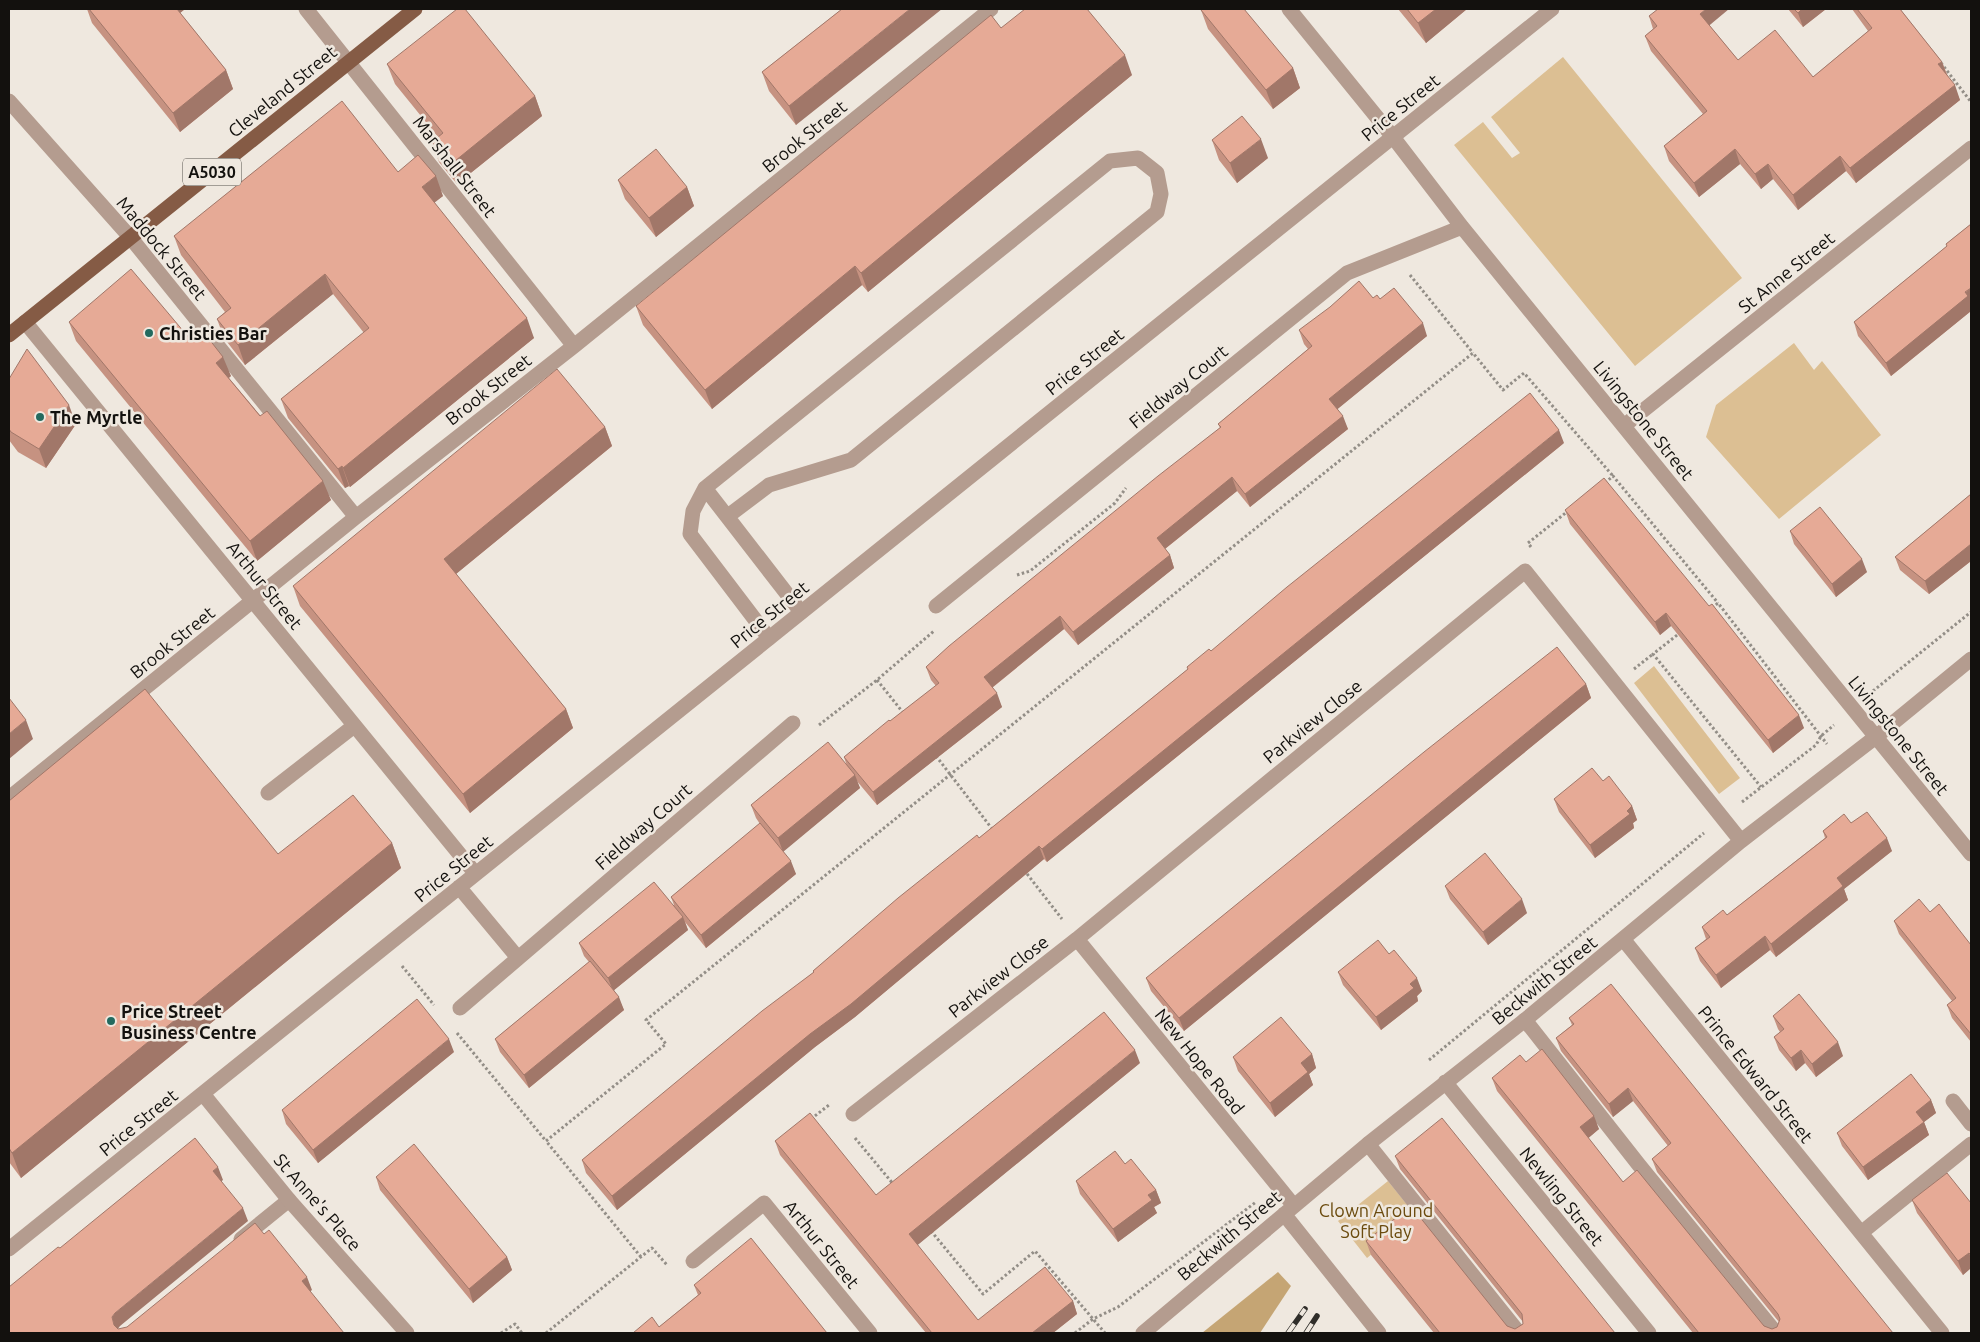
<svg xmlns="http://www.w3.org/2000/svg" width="1980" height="1342" viewBox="0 0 1980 1342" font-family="Ubuntu,sans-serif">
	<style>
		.green { fill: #dcbf93 }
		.forest { fill: #c5a574 }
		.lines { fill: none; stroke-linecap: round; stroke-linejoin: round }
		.path { stroke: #938e87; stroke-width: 3; stroke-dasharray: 2.5 2.5; stroke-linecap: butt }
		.service { stroke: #b49c8f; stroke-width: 15 }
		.minor { stroke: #b49c8f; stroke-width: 15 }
		.primary { stroke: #855b45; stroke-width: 15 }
		.rail-casing { stroke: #302e2a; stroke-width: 5.5 }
		.rail { stroke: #efe8df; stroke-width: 4; stroke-dasharray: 11; stroke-linecap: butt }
		.wall { fill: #c69281 }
		.shaded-wall { fill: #a17769 }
		.building { fill: #e6aa96; stroke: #a17769 }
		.poi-dot { fill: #236a5f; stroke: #efe8df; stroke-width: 2 }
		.labels { text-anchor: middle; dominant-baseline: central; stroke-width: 5; stroke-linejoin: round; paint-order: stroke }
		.shield { fill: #efe8df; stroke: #55524d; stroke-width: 1 }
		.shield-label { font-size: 16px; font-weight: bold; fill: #13110e }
		.street-label { font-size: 18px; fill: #13110e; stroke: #efe8df }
		.poi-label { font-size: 18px; font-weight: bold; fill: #13110e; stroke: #efe8df; text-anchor: start }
		.park-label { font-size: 18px; fill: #6b4b0e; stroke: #efe8df }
	</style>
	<rect width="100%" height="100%" fill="#efe8df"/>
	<path class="green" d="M1563,57l179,221 -107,88 -181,-221 29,-23 29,36 8,-5 -29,-36z
		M1794,343l20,27 8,-9 59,74 -102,84 -73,-82 10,-32z
		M1654,666l86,112 -21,16 -85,-111z
		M1388,1181l29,36 -50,41 -29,-37z"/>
	<path class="forest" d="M1278,1272l13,14 -31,47h-58z"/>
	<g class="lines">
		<path class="path" d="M1941,63l30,39
			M1410,275l63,78
			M1605,483l8,-7 105,127
			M1531,547l-3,-4 40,-32
			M1017,575l13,-4 85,-68 11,-15
			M1712,608l6,-5 109,141
			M1681,632l-28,22 108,133
			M1634,669l19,-15
			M877,680l28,35
			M1873,691l98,-79
			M819,725l58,-45 57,-49
			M936,756l57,74
			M1742,802l74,-57 5,-9 13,-11
			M1024,870l38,49
			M402,966l32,39
			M457,1033l89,108
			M1429,1060l275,-227
			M811,1119l18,-14v1
			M855,1138l39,47
			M931,1231l52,63 52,-43 70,82
			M641,1257l-95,-116 120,-97 -20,-24 827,-667 30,37 21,-17 89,103
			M501,1333l14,-9 7,9
			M546,1333l106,-85 15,17
			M1075,1333l18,-14 25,-12 138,-105"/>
		<path class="service" d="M705,488l96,124
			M728,516l41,-31 82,-25 306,-248 4,-18 -4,-21 -19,-15 -28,3 -405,327 -12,23 -3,23 79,104
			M268,793l86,-67
			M1525,1020l114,145 137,168
			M1368,1144l151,189
			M241,1239l48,-39"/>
		<path class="minor" d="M306,9l268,337
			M1289,9l104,128 69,90 509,627
			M9,101l121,136 226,280
			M25,322l450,551
			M1625,425l346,-277
			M936,606l411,-333 115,-46
			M9,798l347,-281 218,-171 417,-337
			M459,887l59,71
			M1077,939l217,267
			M1623,939l319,394
			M460,1008l333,-285
			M1445,1082l204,251
			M203,1094l86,106 118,133
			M1953,1101l18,23
			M853,1114l224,-175 448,-368 216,270
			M1284,1214l95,119
			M1861,1233l110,-89
			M9,1249l1543,-1240
			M693,1261l71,-58 106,130
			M1143,1333l225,-189 157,-124 216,-179 136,-105 94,-77"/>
		<path class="primary" d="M9,335l406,-326"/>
		<defs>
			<path id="rail" d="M1288,1333l17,-24
				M1306,1333l11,-17"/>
		</defs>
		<use href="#rail" class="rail-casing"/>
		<use href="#rail" class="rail"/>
	</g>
	<path class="wall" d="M87,9h98l-5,4 46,57 7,19 -53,43 -88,-109z
		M842,9l-46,116 -27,-34 -7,-19z
		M1398,9h69l-41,34z
		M1788,9h38l-23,18z
		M1852,9h48l42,53 5,12 13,26 -104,83 -10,-12 -48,39 -25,-31 -12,10 -21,-25 -41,33 -30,-36 -5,-15 39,-32 -52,-63 -6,-15 8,-7 -4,-13 60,9 29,35 75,17 55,-46z
		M1201,10l92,58 7,20 -27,21 -65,-80z
		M1001,28l131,47 -264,217 -6,-7 -150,124 -69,-84 -7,-19z
		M387,64l148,32 7,20 -85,68 -18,-22 -7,-20 6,-5 -43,-53z
		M1212,140l56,18 -31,25 -18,-23z
		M398,172l45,24 -9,6 100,136 -184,149 -1,-1 -4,2 -57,-70 -7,-19 83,-66 -31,-39 -88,71 -21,-27 -7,-19 8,-7 -44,-57 -7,-19z
		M618,180l69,7 7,19 -38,31 -31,-38z
		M1971,224v87l-80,65 -33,-40 -4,-14 93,-76 -1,-2z
		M1373,298l7,1 47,37 -90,73 11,20 -98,78 -13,-16 -72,58 5,6 4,13 -96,77 -14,-16 -72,59 10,19 -125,98 -21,-25 4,8 -77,63 13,23 -90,74 -21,-26 3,8 -74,60 10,20 -95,78 -29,-36 -5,-13 94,-77 -5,-6 -5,-13 95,-38 -3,-8 89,-73 -4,-6 -5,-13 96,-39 -3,-9 92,-71 -5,-6 -5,-13 294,-239 -2,-4 90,-75 -4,-5 -5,-14z
		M69,322l121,17 41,37 -2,2 102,122 -74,61 -181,-220z
		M9,379l67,45 -30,44 -28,-16 -9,-12z
		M605,427l7,19 -156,128 110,135 7,19 -103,85 -170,-207 -7,-20z
		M1564,443l-517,419 -3,-3 -189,158 -40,30 -198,163 -31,-37 -4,-13 232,-188 -1,-1 166,-133 209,-169 -1,-2 24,-16z
		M1971,494v67l-42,33 -29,-24 -5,-13z
		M1565,510l239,218 -31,25 -102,-127 -11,9 -90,-111z
		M1790,531l77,41 -31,25 -42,-53z
		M1586,684l5,14 -407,333 -33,-40 -5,-13z
		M1603,781l29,25 5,14 -4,3 1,5 -39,30 -36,-46 -5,-13z
		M9,801l269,53 114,-11 9,25 -380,310 -12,-16z
		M1851,823l41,28 -48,38 4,11 -72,57 -6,-7 -49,38 -21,-27 -5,-13 11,-9 -4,-12 25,-12 98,-77 -2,-7z
		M1445,886l82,27 -39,32 -38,-46z
		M1930,912l41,33v97l-19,-24 -5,-13 5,-4 -53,-67 -5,-13z
		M1389,954l33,37 -5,5 1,5 -37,29 -38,-45 -5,-13z
		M1773,1016l70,40 -27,21 -11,-14 -9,8 -17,-21 -5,-13 6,-5 -2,-3z
		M1569,1018l324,315h-200l-196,-242 -5,-13 34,-16 73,67 -11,9 35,44 141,144 8,3 5,-2 2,-5 -122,-150 -5,-13 16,-13 -35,-45 -20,16 -52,-66 -5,-13 16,-13z
		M454,1052l-136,111 -32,-39 -4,-14z
		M1312,1054l4,14 -7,6 4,11 -38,32 -37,-46 -5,-14z
		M1140,1063l-223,182 61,75 95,-19 4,13 -24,19h-127l-146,-178 -5,-14 101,54z
		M1931,1100l5,13 -12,9 5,13 -61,45 -26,-34 -5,-13z
		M1395,1156l220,177h-181l-63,-78 -5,-14 141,85 8,3 8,-5v-2l-123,-153z
		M1125,1164l31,26 5,13 -7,4 3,6 -39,29 -38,-48 -4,-13z
		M376,1177l131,80 5,13 -39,33 -93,-113z
		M1912,1200l59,3v65l-8,7 -46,-62z
		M694,1285l133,48 -168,-6 39,-32z"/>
	<path class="shaded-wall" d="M172,9h13l-10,8z
		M910,9h32l-146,116 -7,-19z
		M1436,9h31l-41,34 -8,-20z
		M1706,9h23l-24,20 -5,-15z
		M1802,9h24l-23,18 -5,-14z
		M1125,55l7,20 -264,217 -7,-19z
		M1942,62l5,14 -9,-12z
		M1293,68l7,20 -27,21 -7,-19z
		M226,70l7,19 -53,43 -7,-19z
		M1955,85l5,15 -104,83 -6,-15z
		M535,96l7,20 -85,68 -7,-19z
		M1261,139l7,19 -31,25 -7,-20z
		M1735,149l5,15 -41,33 -5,-14z
		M1840,156l6,15 -48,39 -5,-15z
		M1768,164l5,15 -12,10 -6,-15z
		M436,176l7,20 -14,11 -7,-20z
		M687,187l7,19 -38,31 -7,-19z
		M855,266l7,19 -150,124 -7,-19z
		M325,274l8,20 -88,71 -7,-20z
		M1971,288v23l-80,65 -5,-13z
		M527,318l7,20 -184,149 -7,-19z
		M1423,323l4,13 -93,76 -5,-13z
		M223,357l8,19 -8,6 -7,-19z
		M69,405l7,19 -30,44 -7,-19z
		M1343,416l5,13 -98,78 -5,-13z
		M605,427l7,19 -161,132 -7,-19z
		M1559,430l5,13 -517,419 -5,-13z
		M342,466l7,20 -4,2 -7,-19z
		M1232,477l5,14 -76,61 -4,-14z
		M323,481l8,19 -74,61 -7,-20z
		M1971,544v17l-42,33 -4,-13z
		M1170,555l4,13 -96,77 -5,-13z
		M1862,559l5,13 -31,25 -4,-13z
		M1666,613l5,13 -11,9 -5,-13z
		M1060,616l4,13 -75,61 -5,-13z
		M1586,684l5,14 -407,333 -5,-13z
		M997,693l5,14 -125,98 -4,-13z
		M566,709l7,19 -103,85 -7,-19z
		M1799,715l5,13 -31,25 -5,-13z
		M26,720l7,19 -24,20v-25z
		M855,775l5,13 -77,64 -5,-14z
		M1632,806l5,14 -4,3 1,5 -39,30 -5,-13z
		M1887,838l5,13 -48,38 4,11 -72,57 -5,-13 66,-66z
		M392,843l9,25 -380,310 -9,-25z
		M1039,846l5,13 -189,158 -40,30 -198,163 -5,-14z
		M791,861l5,13 -90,74 -5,-13z
		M1522,899l5,14 -39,32 -5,-13z
		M683,917l5,13 -75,61 -5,-13z
		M1765,936l5,14 -49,38 -5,-13z
		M1417,978l5,13 -5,5 1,5 -37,29 -5,-13 34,-33z
		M619,997l5,13 -95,78 -5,-13z
		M449,1039l5,13 -136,111 -5,-13z
		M1838,1042l5,14 -27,21 -4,-13z
		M1135,1050l5,13 -226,185 -5,-14z
		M1801,1050l4,13 -9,8 -5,-13z
		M1312,1054l4,14 -7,6 4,11 -38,32 -5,-14 31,-40z
		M1628,1088l5,13 -20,16 -4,-13z
		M1931,1100l5,13 -12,9 5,13 -61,45 -5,-13 53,-55z
		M1594,1116l5,13 -14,12 -5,-14z
		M218,1167l5,13 -5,4 -5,-13z
		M1156,1190l5,13 -7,4 3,6 -39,29 -5,-13 35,-34z
		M243,1208l5,13 -128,105 -3,4 -3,-5 -2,-8 3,-4z
		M1969,1253l2,5v10l-8,7 -5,-14z
		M507,1257l5,13 -39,33 -4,-14z
		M307,1277l5,13 -5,4 -5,-13z
		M1073,1301l4,13 -24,19h-21z"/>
	<path class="building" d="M89,9h88l49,61 -53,43z
		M457,9h8l70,87 -85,69 -18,-23 11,-9 -56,-69z
		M842,9h68l-121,97 -27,-34z
		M1025,9h62l38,46 -264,218 -6,-7 -150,124 -69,-84 355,-291 10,13z
		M1202,9h42l49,59 -27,22 -65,-80z
		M1407,9h29l-18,14z
		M1658,9h48l-6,5 38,46 37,-30 38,47 59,-49 -15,-19h43l42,53 -4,2 17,21 -105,83 -10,-12 -47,39 -25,-31 -13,10 -20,-25 -41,34 -30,-37 43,-35 -62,-75 12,-10 -8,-10z
		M1794,9h8l-4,4z
		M342,101l56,71 20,-17 18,21 -14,11 105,131 -184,150 -1,-2 -4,3 -57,-70 88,-71 -44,-54 -87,71 -21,-26 14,-11 -57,-72z
		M1242,116l19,23 -31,24 -18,-23z
		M656,149l31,38 -38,31 -31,-38z
		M1971,224v64l-6,4 3,4 -82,67 -32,-41 93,-76 -1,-2z
		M131,269l59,70 12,-9 21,27 -7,6 44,53 7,-5 56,70 -73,60 -181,-219z
		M1359,281l14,17 4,-3 3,4 14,-11 29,35 -94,76 14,17 -98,78 -13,-17 -75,61 13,17 -97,77 -13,-16 -76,61 13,16 -124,99 -29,-35 45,-37 1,1 49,-38 -13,-16 23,-21 209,-170 63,-49 -3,-3 94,-78 -13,-16 31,-23z
		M27,349l42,56 -30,44 -28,-17 -2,-3v-50z
		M557,369l48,58 -161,132 122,150 -103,85 -170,-208z
		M1530,393l29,37 -517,419 -3,-3 -188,158 -41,30 -198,162 -30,-36 180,-149 52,-39 -1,-1 85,-73 79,-63 2,3 209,-169 -1,-2 22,-18 2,2 76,-64z
		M1604,478l105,128 3,-2 87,111 -31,25 -102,-127 -11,9 -90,-112z
		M1971,494v50l-46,37 -30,-24z
		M1820,507l42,52 -30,25 -42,-53z
		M1557,647l29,37 -407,334 -33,-40 278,-226z
		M145,689l133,165 75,-59 39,48 -380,310 -3,-5v-347z
		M9,698l17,22 -17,14z
		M828,742l27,33 -77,63 -27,-33z
		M1592,768l11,13 6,-5 23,30 -5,5 3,3 -40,31 -36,-46z
		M1867,812l20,26 -50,40 6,8 -72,58 -6,-8 -49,39 -21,-27 15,-11 -8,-10 21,-17 4,5 100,-78 -4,-6 21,-17 7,9z
		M760,823l31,38 -90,74 -30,-38z
		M1485,853l37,46 -39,33 -38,-46z
		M654,882l29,35 -75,61 -29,-35z
		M1919,899l11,13 9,-8 32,41v89l-24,-29 9,-7 -62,-77z
		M1378,940l11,14 5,-4 23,28 -7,6 4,4 -38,29 -38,-45z
		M590,961l29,36 -95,78 -29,-36z
		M1611,984l282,349h-194l-207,-255 28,-23 6,7 16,-13 52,67 -14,11 43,55 14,-12 127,156 8,3 5,-2 3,-8 -2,-5 -126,-155 19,-16 -43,-55 -19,16 -53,-66 18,-14 -5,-6z
		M1799,994l39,48 -26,22 -11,-14 -10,8 -17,-21 10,-8 -11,-13z
		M417,999l32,40 -136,111 -31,-40z
		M1104,1012l31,38 -226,184 69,86 67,-53 28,34 -41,32h-100l-157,-192 35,-28 66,82z
		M1281,1017l31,37 -11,9 7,9 -38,31 -37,-46z
		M1911,1074l20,26 -15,12 8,10 -61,45 -26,-34z
		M1442,1118l173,215h-175l-74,-92 45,-35 96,120 8,3 8,-5 -1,-10 -127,-158z
		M195,1138l23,29 -5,4 30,37 -128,105 -3,4 2,8 4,4 9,-2 128,-104 9,11 5,-4 38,47 -5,4 42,52h-335v-46l49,-40 2,1z
		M414,1144l93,113 -38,32 -93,-112z
		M1115,1151l10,13 6,-5 25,31 -8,5 4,5 -39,29 -37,-48z
		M1947,1173l24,30v52l-2,-2 -11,8 -46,-61z
		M751,1238l76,95h-194l19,-16 7,10 42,-34 -7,-8z"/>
	<g class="poi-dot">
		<circle cx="149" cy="333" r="5"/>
		<circle cx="40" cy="417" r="5"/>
		<circle cx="111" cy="1021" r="5"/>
	</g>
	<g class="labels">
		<rect class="shield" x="183" y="158.5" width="58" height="27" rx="4"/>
		<g class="shield-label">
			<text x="212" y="172">A5030</text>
		</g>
		<g class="street-label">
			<text transform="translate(282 91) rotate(-39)">Cleveland Street</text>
			<text transform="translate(1400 107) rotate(-39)">Price Street</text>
			<text transform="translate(804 136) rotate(-39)">Brook Street</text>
			<text transform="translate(455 166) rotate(52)">Marshall Street</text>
			<text transform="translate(162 248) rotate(50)">Maddock Street</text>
			<text transform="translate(1786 272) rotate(-39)">St Anne Street</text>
			<text transform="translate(1084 361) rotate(-39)">Price Street</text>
			<text transform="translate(1178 386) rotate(-39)">Fieldway Court</text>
			<text transform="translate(488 389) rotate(-38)">Brook Street</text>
			<text transform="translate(1644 420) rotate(51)">Livingstone Street</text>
			<text transform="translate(265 585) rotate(51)">Arthur Street</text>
			<text transform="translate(769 614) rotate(-39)">Price Street</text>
			<text transform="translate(172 642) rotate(-39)">Brook Street</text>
			<text transform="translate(1312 721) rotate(-39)">Parkview Close</text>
			<text transform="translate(1899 735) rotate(51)">Livingstone Street</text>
			<text transform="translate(643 826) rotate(-41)">Fieldway Court</text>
			<text transform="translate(453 868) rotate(-39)">Price Street</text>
			<text transform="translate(998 976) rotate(-38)">Parkview Close</text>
			<text transform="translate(1544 980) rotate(-39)">Beckwith Street</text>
			<text transform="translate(1200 1061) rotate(51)">New Hope Road</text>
			<text transform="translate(1756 1074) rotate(51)">Prince Edward Street</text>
			<text transform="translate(138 1122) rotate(-39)">Price Street</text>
			<text transform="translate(1562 1196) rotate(51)">Newling Street</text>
			<text transform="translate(318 1202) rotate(49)">St Anne's Place</text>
			<text transform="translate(1229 1235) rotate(-40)">Beckwith Street</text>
			<text transform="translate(822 1244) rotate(51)">Arthur Street</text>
		</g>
		<g class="poi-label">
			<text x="159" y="333">Christies Bar</text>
			<text x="50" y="417">The Myrtle</text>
			<text x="121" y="1011">Price Street<tspan x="121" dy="21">Business Centre</tspan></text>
		</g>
		<g class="park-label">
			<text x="1376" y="1210">Clown Around<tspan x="1376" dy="21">Soft Play</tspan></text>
		</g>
	</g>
	<rect width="1980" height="1342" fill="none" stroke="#13110e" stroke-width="20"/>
</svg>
